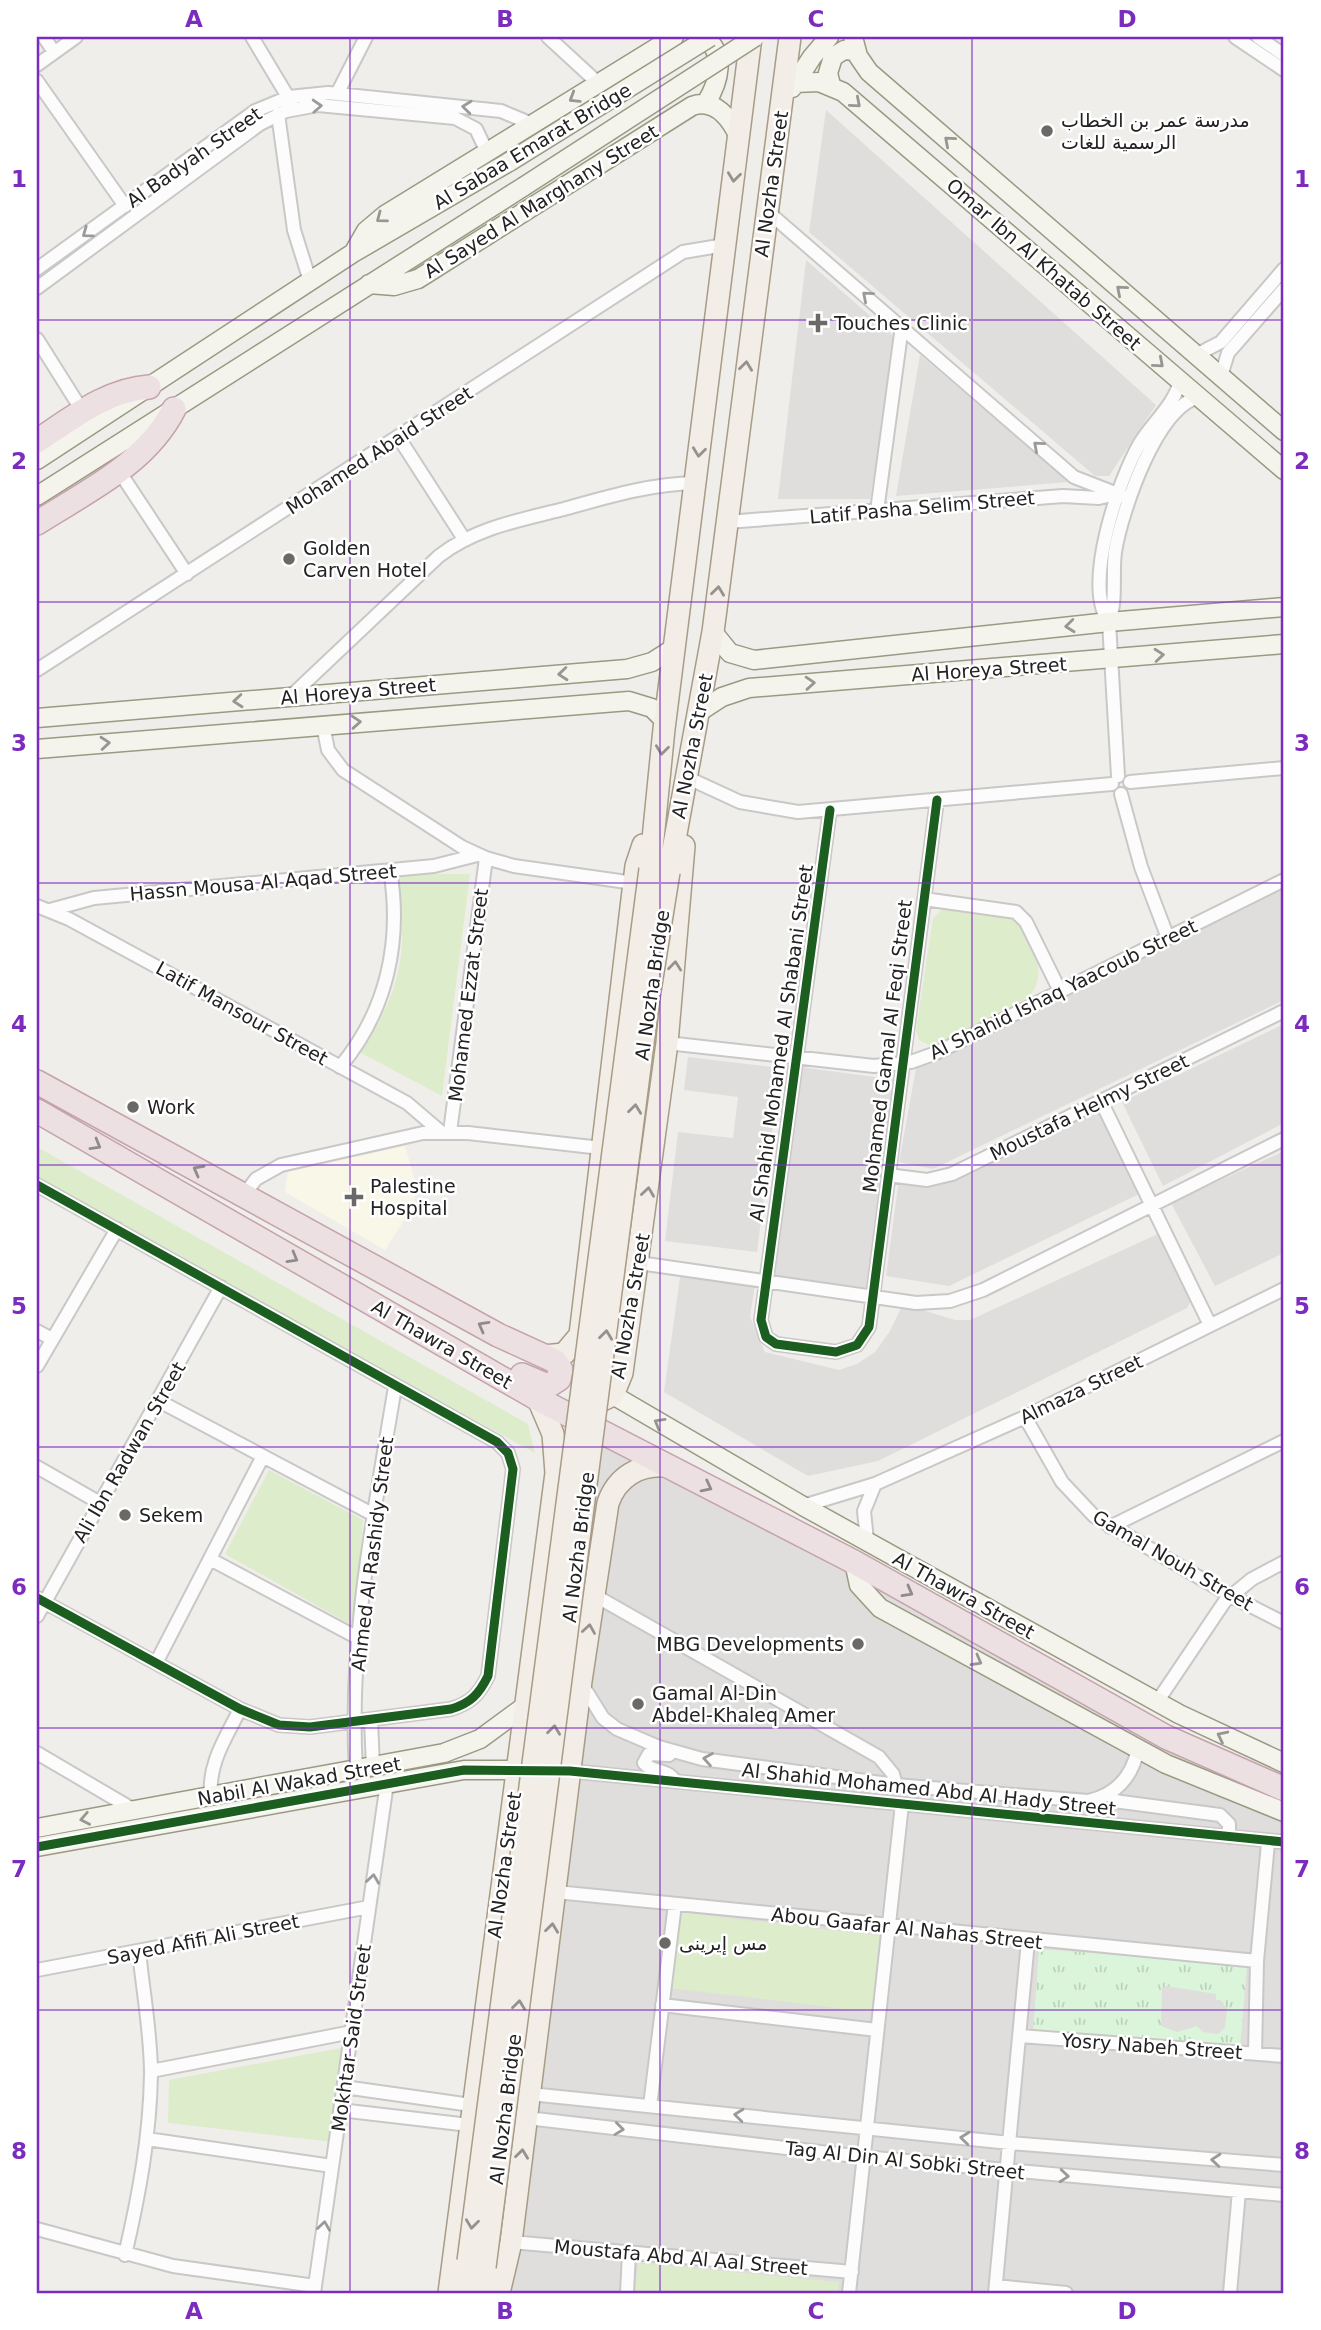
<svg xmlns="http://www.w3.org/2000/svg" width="1321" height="2330" viewBox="0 0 1321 2330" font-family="'DejaVu Sans','Noto Sans Arabic',sans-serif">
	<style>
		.residential { fill: #dfdedc }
		.education { fill: #f8f7e8 }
		.grass { fill: #ddeccb }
		.park { fill: url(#park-tufts); fill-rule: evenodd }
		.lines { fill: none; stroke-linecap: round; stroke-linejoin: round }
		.street-casing { stroke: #c9c8c7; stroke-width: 16 }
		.secondary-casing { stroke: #999a82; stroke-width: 21 }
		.primary-casing { stroke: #a79c86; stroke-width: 24 }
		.highway-casing { stroke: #c5a2ac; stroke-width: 26 }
		.street { stroke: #fdfcfc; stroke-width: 12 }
		.secondary { stroke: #f4f4ed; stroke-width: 18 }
		.primary { stroke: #f3ede7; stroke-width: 21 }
		.highway { stroke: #ece0e2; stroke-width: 23 }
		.secondary-bridge-casing { stroke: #999a82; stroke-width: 21; stroke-linecap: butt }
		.primary-bridge-casing { stroke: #a79c86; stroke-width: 24; stroke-linecap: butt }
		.secondary-bridge { stroke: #f4f4ed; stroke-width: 18 }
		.primary-bridge { stroke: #f3ede7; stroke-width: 21 }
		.cycleway-casing { stroke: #fff; stroke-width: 13 }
		.cycleway { stroke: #1b5e20; stroke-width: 9 }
		.oneway { stroke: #969692 }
		.oneway2 { stroke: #9a9a9a }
		.oneway3 { stroke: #95928e }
		.oneway4 { stroke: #918a8c }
		.grid { fill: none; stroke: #7b2cbf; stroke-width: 2; stroke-opacity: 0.55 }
		.poi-dot { fill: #6a6968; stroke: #fff; stroke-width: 2.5 }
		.labels { text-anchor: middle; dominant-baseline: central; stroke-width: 5; stroke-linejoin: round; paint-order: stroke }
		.poi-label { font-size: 19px; fill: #222; stroke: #fff; text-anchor: start }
		.street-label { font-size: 19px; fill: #222; stroke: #fff }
		.neatline { fill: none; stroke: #7b2cbf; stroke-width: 2.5 }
		.grid-label { font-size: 23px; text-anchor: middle; font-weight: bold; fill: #7b2cbf }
	</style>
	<defs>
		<pattern id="park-tufts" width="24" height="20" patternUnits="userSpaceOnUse" patternTransform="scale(1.75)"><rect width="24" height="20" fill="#daf5da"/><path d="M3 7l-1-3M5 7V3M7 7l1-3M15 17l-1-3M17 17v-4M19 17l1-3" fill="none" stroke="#bbd2bb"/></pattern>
	</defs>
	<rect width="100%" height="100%" fill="#f0eeeb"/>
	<path class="residential" d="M826,110l330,295 -47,71h-14l-286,-244z
		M806,260l92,80 -28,159h-92z
		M920,355l149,127 -173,14z
		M1283,887l1,113 -351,169 -34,-7 18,-99z
		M1284,1024v99l-121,63 -41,-84z
		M688,1057l92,11 -23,184 -92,-11 13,-109 55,6 5,-41 -54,-7z
		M800,1067l97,13 -29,208 -96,-13z
		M1096,1108l43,86 -190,92 -63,-10 13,-97 38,6z
		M1284,1151v102l-69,33 -44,-83z
		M1160,1233l33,64 -6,11 -309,153 -70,15 -144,-84 16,-115 75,8 -5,32 15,35 74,18 18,-6 18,-12 15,-21 13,-27 52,16h15z
		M589,1412l566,306 129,59v516h-810z"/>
	<path class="education" d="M405,1146l11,38v9l-6,18 -25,39 -100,-58 3,-20z"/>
	<path class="grass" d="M396,874h74l-28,222 -81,-43c42,-68 48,-101 35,-179z
		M943,908l67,9 7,4c17,20 33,57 10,77l-95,49 -13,-7 -3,-10 17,-112z
		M37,1147l491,277 7,29 -498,-274z
		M269,1470l94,50 -8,107 -130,-73z
		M678,1912l202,24 -9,76 -202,-24z
		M352,2046l-10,97 -174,-20 1,-43z
		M638,2263l201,19 -1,11h-203z"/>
	<path class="park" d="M1039,1949l208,16 -7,84 -207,-16zM1166,1986l50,8v6h4l7,9 -2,19 -7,6 -15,-2 -6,-6 -20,6 -16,-6 1,-38z"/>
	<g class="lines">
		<defs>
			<path id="street" d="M44,37l10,15
				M252,37l39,65
				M548,37l50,46
				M1235,37l49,33
				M1258,37l26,18
				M37,65l39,-28
				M37,81l88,125
				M337,94l29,-57
				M278,114l16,116 16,51
				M767,211l307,266 54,21
				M37,269l218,-158 34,-14 39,-4 173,18 31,13
				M37,288l223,-164 26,-13 32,-6 137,13 21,11 11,23
				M37,339l46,73
				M1196,355l25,-13 63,-73
				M1221,376l7,-23 56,-64
				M399,438l65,101
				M119,471l68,103
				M877,511l25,-185
				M727,522l336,-26 36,2 17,-4
				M1109,622c-27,-37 10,-143 31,-179 12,-20 36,-40 40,-63
				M37,670l646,-418 42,-7
				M290,697l149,-141c36,-28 81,-36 125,-47 43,-12 85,-25 131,-26
				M323,725l5,25 15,20 119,77 24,11 28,8 120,17
				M1118,776l-9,-154c8,-22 3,-47 6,-70 6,-38 42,-148 85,-155
				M688,778l52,24 58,10 314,-28
				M1130,782l154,-14
				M1121,794l20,73 27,71
				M830,810l-69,510 5,17 10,7 60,8 21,-7 12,-18 68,-527
				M924,899l92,13 10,10 34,69
				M37,906l32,13 338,184 34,29
				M50,910l44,-12 340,-32 43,-11
				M667,1043l207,23 37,-4 25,-9 348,-173
				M340,1067c47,-56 62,-126 50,-197
				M1101,1101l109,224
				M450,1132l36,-274
				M888,1175l39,5 25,-6 332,-163
				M37,1185l460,257 11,11 5,16 -25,207c-9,18 -17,27 -37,33l-141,18 -31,-2 -39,-16 -203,-111
				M244,1195l12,-16 25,-14 142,-32h45l133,15
				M639,1263l277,40 34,-2 33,-11 301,-151
				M37,1331l15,8
				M37,1366l80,-137
				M159,1401l217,115
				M1025,1417l37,65 32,34 137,80 53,27
				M37,1467l63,36
				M803,1506l72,-22 150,-67 259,-128
				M1110,1527l174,-86
				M867,1540l-3,-29 11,-27
				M210,1559l148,79
				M594,1595l285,162 14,17 3,11
				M37,1616l184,-329
				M156,1663l107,-207
				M583,1686l20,32 14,11 42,18 43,12 194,26 192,16c28,-6 44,-24 50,-52
				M1157,1702l68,-101 27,-22 32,-17
				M371,1720l2,47
				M37,1753l97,57
				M669,1755l-20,-1 -5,9c8,10 23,5 31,18
				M356,1770c-8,-128 18,-257 39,-383
				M570,1771l714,71
				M1111,1792l3,9 106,14 9,9v13
				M211,1796c-3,-33 15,-58 29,-87
				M556,1892l701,69
				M37,1970l332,-63
				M662,2005l215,25
				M1020,2036l264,20
				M1255,2054l2,-93 11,-118
				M151,2071l201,-39
				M344,2087l127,18
				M530,2094l480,49 274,22
				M650,2106l25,-202
				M340,2110l129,15
				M527,2118l337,39 420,38
				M147,2139l185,27
				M37,2229l136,37 142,20
				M511,2242l341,30
				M125,2255c14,-60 25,-119 26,-181 0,-41 -8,-82 -12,-123
				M996,2286l70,7
				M314,2293l73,-510
				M627,2293l2,-40
				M849,2293l53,-489
				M995,2293l33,-352
				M1230,2293l9,-102"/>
			<path id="secondary" d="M704,37c23,17 15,45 2,66
				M853,37l5,19 11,16 415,359
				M795,83l24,-1 24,10 441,378
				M831,85l-3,-12 5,-16 11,-7 12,1
				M792,88l20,-31 17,-20
				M355,250l11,-19 19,-16 289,-178
				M369,284l25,2 24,-7 274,-173c23,-8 38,12 47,31
				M37,460l316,-207 156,-91
				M37,496l486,-309
				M713,632l17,21 24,7 355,-38 175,-15
				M699,712l23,-15 27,-9 535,-44
				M37,718l590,-49 25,-7 22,-14
				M37,749l592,-48 23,7 13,13
				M613,1395l190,111 376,208 105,49
				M854,1562l5,23 21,23 286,156 118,48
				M37,1828l407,-75 36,-14 45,-33
				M37,1847l427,-77h66"/>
			<path id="primary" d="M650,869l14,-140 87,-692
				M669,872l44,-240 77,-595
				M544,1356l20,-2 16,-19 56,-469 7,-21
				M584,1409l29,-14 9,-22 45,-330 17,-197
				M449,2293l107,-820 -3,-39 -15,-35
				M463,2293l5,-32
				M482,2293l3,-26
				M499,2293l12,-51 70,-561 27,-178c9,-26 31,-39 58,-37"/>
			<path id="highway" d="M37,441c34,-22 69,-51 112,-54
				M37,523c50,-32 109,-59 137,-114
				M37,1082l461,253 57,26 6,9 -2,9 -11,7 -26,-11
				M37,1111l501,288 316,163 312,175 118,52"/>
		</defs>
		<use href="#street" class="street-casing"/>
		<use href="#secondary" class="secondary-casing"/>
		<use href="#primary" class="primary-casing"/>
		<use href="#highway" class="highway-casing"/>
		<use href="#street" class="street"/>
		<use href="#secondary" class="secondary"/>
		<use href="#primary" class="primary"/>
		<use href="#highway" class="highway"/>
		<defs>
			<path id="secondary-bridge" d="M509,162l201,-125
				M523,187l232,-150"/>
			<path id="primary-bridge" d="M468,2261l182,-1392
				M485,2267l164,-1270 20,-125"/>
		</defs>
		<use href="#secondary-bridge" class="secondary-bridge-casing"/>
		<use href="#primary-bridge" class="primary-bridge-casing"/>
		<use href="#secondary-bridge" class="secondary-bridge"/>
		<use href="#primary-bridge" class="primary-bridge"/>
		<defs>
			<path id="cycleway" d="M830,810l-69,510 5,17 10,7 60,8 21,-7 12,-18 68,-527
				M37,1185l460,257 11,11 5,16 -25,207c-9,18 -17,27 -37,33l-141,18 -31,-2 -39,-16 -203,-111
				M37,1847l427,-77 106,1 714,71"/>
		</defs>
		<use href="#cycleway" class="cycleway-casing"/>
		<use href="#cycleway" class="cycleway"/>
	</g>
	<defs><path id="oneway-chevron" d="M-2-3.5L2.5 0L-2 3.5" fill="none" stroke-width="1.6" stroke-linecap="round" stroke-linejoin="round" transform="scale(1.75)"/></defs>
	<g class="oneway">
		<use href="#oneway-chevron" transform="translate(574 98) rotate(148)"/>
		<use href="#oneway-chevron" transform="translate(856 103) rotate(41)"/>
		<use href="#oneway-chevron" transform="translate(949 141) rotate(-139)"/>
		<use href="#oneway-chevron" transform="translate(381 218) rotate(143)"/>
		<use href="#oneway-chevron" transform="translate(1121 290) rotate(-139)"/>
		<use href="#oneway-chevron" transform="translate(1159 363) rotate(41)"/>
		<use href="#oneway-chevron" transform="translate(1070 626) rotate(174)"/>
		<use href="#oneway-chevron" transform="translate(1159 655) rotate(-5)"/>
		<use href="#oneway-chevron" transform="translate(563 674) rotate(175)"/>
		<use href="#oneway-chevron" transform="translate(810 683) rotate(-4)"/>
		<use href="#oneway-chevron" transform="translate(238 701) rotate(175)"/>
		<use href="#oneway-chevron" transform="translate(356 722) rotate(-4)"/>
		<use href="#oneway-chevron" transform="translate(105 743) rotate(-5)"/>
		<use href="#oneway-chevron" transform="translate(659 1423) rotate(-150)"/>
		<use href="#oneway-chevron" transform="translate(977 1661) rotate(29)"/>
		<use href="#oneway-chevron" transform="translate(1222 1736) rotate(-154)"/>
		<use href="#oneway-chevron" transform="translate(85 1819) rotate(169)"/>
	</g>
	<g class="oneway2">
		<use href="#oneway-chevron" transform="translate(317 106) rotate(-3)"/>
		<use href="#oneway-chevron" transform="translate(467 107) rotate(-174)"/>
		<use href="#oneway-chevron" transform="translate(87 233) rotate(144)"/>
		<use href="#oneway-chevron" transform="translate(867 296) rotate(-139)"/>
		<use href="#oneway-chevron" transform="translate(1038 446) rotate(-139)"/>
		<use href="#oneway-chevron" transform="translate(708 1759) rotate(-170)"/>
		<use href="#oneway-chevron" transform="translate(373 1879) rotate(-82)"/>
		<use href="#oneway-chevron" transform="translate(739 2115) rotate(-174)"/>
		<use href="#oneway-chevron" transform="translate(619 2129) rotate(7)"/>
		<use href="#oneway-chevron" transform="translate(965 2138) rotate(-174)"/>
		<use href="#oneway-chevron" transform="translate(1216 2160) rotate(-175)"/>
		<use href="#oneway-chevron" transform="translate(1064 2176) rotate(5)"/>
		<use href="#oneway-chevron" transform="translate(324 2226) rotate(-82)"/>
	</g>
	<g class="oneway3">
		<use href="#oneway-chevron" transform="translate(734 177) rotate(97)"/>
		<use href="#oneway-chevron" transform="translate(746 366) rotate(-83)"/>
		<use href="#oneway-chevron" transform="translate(699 452) rotate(97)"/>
		<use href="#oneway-chevron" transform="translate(718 591) rotate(-83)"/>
		<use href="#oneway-chevron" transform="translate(662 750) rotate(97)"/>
		<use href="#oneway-chevron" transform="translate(675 966) rotate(-84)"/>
		<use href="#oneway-chevron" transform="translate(635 1109) rotate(-83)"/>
		<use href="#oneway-chevron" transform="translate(648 1192) rotate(-82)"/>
		<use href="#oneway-chevron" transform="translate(606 1335) rotate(-83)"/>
		<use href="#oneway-chevron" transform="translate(589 1629) rotate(-81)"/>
		<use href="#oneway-chevron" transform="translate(554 1730) rotate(-83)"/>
		<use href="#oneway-chevron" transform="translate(552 1928) rotate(-83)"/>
		<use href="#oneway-chevron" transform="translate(519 2005) rotate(-83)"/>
		<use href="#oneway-chevron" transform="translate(522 2154) rotate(-83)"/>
		<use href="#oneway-chevron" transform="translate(472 2224) rotate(97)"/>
	</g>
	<g class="oneway4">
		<use href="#oneway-chevron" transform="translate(96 1145) rotate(30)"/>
		<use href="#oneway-chevron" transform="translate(198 1170) rotate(-151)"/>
		<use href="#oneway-chevron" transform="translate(293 1258) rotate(30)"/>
		<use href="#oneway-chevron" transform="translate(483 1326) rotate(-151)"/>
		<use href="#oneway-chevron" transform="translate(707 1487) rotate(27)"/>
		<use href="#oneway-chevron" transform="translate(908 1592) rotate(29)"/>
	</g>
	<path class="grid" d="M350,37v2256M660,37v2256M972,37v2256M37,320h1247M37,602h1247M37,883h1247M37,1165h1247M37,1447h1247M37,1728h1247M37,2010h1247"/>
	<g class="poi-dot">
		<circle cx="1047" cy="131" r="7"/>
		<path d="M814.5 312.5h7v7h7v7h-7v7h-7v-7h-7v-7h7z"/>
		<circle cx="289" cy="559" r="7"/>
		<circle cx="133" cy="1107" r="7"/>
		<path d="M350.5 1186.5h7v7h7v7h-7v7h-7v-7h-7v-7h7z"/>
		<circle cx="125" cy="1515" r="7"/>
		<circle cx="858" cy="1644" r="7"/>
		<circle cx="638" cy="1704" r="7"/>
		<circle cx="665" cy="1943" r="7"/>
	</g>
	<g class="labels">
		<g class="poi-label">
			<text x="1061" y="120">مدرسة عمر بن الخطاب<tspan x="1061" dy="22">الرسمية للغات</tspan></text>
			<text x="834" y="323">Touches Clinic</text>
			<text x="303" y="548">Golden<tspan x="303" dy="22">Carven Hotel</tspan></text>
			<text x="147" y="1107">Work</text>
			<text x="370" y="1186">Palestine<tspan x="370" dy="22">Hospital</tspan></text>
			<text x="139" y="1515">Sekem</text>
			<text x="844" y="1644" text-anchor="end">MBG Developments</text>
			<text x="652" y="1693">Gamal Al-Din<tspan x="652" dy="22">Abdel-Khaleq Amer</tspan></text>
			<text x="679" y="1943">مس إيرينى</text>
		</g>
		<g class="street-label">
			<text transform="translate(532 146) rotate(-31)">Al Sabaa Emarat Bridge</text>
			<text transform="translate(194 157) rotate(-35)">Al Badyah Street</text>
			<text transform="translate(771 184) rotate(-82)">Al Nozha Street</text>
			<text transform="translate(541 201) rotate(-32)">Al Sayed Al Marghany Street</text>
			<text transform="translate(1044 264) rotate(41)">Omar Ibn Al Khatab Street</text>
			<text transform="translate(379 450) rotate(-33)">Mohamed Abaid Street</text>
			<text transform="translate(922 507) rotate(-5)">Latif Pasha Selim Street</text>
			<text transform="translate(989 669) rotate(-4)">Al Horeya Street</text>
			<text transform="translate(358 691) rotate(-5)">Al Horeya Street</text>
			<text transform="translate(692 746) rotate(-79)">Al Nozha Street</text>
			<text transform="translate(263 882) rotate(-5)">Hassn Mousa Al Aqad Street</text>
			<text transform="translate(652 985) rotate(-82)">Al Nozha Bridge</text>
			<text transform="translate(1063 989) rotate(-26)">Al Shahid Ishaq Yaacoub Street</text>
			<text transform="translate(468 995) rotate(-83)">Mohamed Ezzat Street</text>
			<text transform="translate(242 1013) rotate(29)">Latif Mansour Street</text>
			<text transform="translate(781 1043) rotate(-82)">Al Shahid Mohamed Al Shabani Street</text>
			<text transform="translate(887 1046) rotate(-83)">Mohamed Gamal Al Feqi Street</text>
			<text transform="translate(1089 1107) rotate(-26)">Moustafa Helmy Street</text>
			<text transform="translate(630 1306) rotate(-80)">Al Nozha Street</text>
			<text transform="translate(442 1344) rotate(30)">Al Thawra Street</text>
			<text transform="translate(1081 1389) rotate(-26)">Almaza Street</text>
			<text transform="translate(129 1452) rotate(-60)">Ali Ibn Radwan Street</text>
			<text transform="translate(578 1547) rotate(-83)">Al Nozha Bridge</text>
			<text transform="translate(372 1554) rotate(-83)">Ahmed Al Rashidy Street</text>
			<text transform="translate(1173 1560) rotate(30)">Gamal Nouh Street</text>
			<text transform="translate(964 1595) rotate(29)">Al Thawra Street</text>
			<text transform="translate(299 1781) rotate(-10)">Nabil Al Wakad Street</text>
			<text transform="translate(929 1789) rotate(6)">Al Shahid Mohamed Abd Al Hady Street</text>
			<text transform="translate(504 1865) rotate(-82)">Al Nozha Street</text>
			<text transform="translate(907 1928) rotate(6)">Abou Gaafar Al Nahas Street</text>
			<text transform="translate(203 1939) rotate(-11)">Sayed Afifi Ali Street</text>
			<text transform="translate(351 2038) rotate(-82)">Mokhtar Said Street</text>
			<text transform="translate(1152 2046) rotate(4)">Yosry Nabeh Street</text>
			<text transform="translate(505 2109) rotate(-83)">Al Nozha Bridge</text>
			<text transform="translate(905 2160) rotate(6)">Tag Al Din Al Sobki Street</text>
			<text transform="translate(681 2257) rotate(5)">Moustafa Abd Al Aal Street</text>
		</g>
	</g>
	<rect width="1321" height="2330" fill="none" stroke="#ffffff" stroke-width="77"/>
	<rect x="38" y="38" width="1244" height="2254" class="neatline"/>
	<g class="grid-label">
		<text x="194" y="27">A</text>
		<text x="505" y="27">B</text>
		<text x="816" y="27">C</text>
		<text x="1127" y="27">D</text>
		<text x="19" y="187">1</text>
		<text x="1302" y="187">1</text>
		<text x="19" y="469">2</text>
		<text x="1302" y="469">2</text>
		<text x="19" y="751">3</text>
		<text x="1302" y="751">3</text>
		<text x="19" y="1032">4</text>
		<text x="1302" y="1032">4</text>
		<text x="19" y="1314">5</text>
		<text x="1302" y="1314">5</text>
		<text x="19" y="1595">6</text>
		<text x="1302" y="1595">6</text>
		<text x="19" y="1877">7</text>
		<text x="1302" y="1877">7</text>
		<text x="19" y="2159">8</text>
		<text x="1302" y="2159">8</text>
		<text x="194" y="2319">A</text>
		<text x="505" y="2319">B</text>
		<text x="816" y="2319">C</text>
		<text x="1127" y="2319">D</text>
	</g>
</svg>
